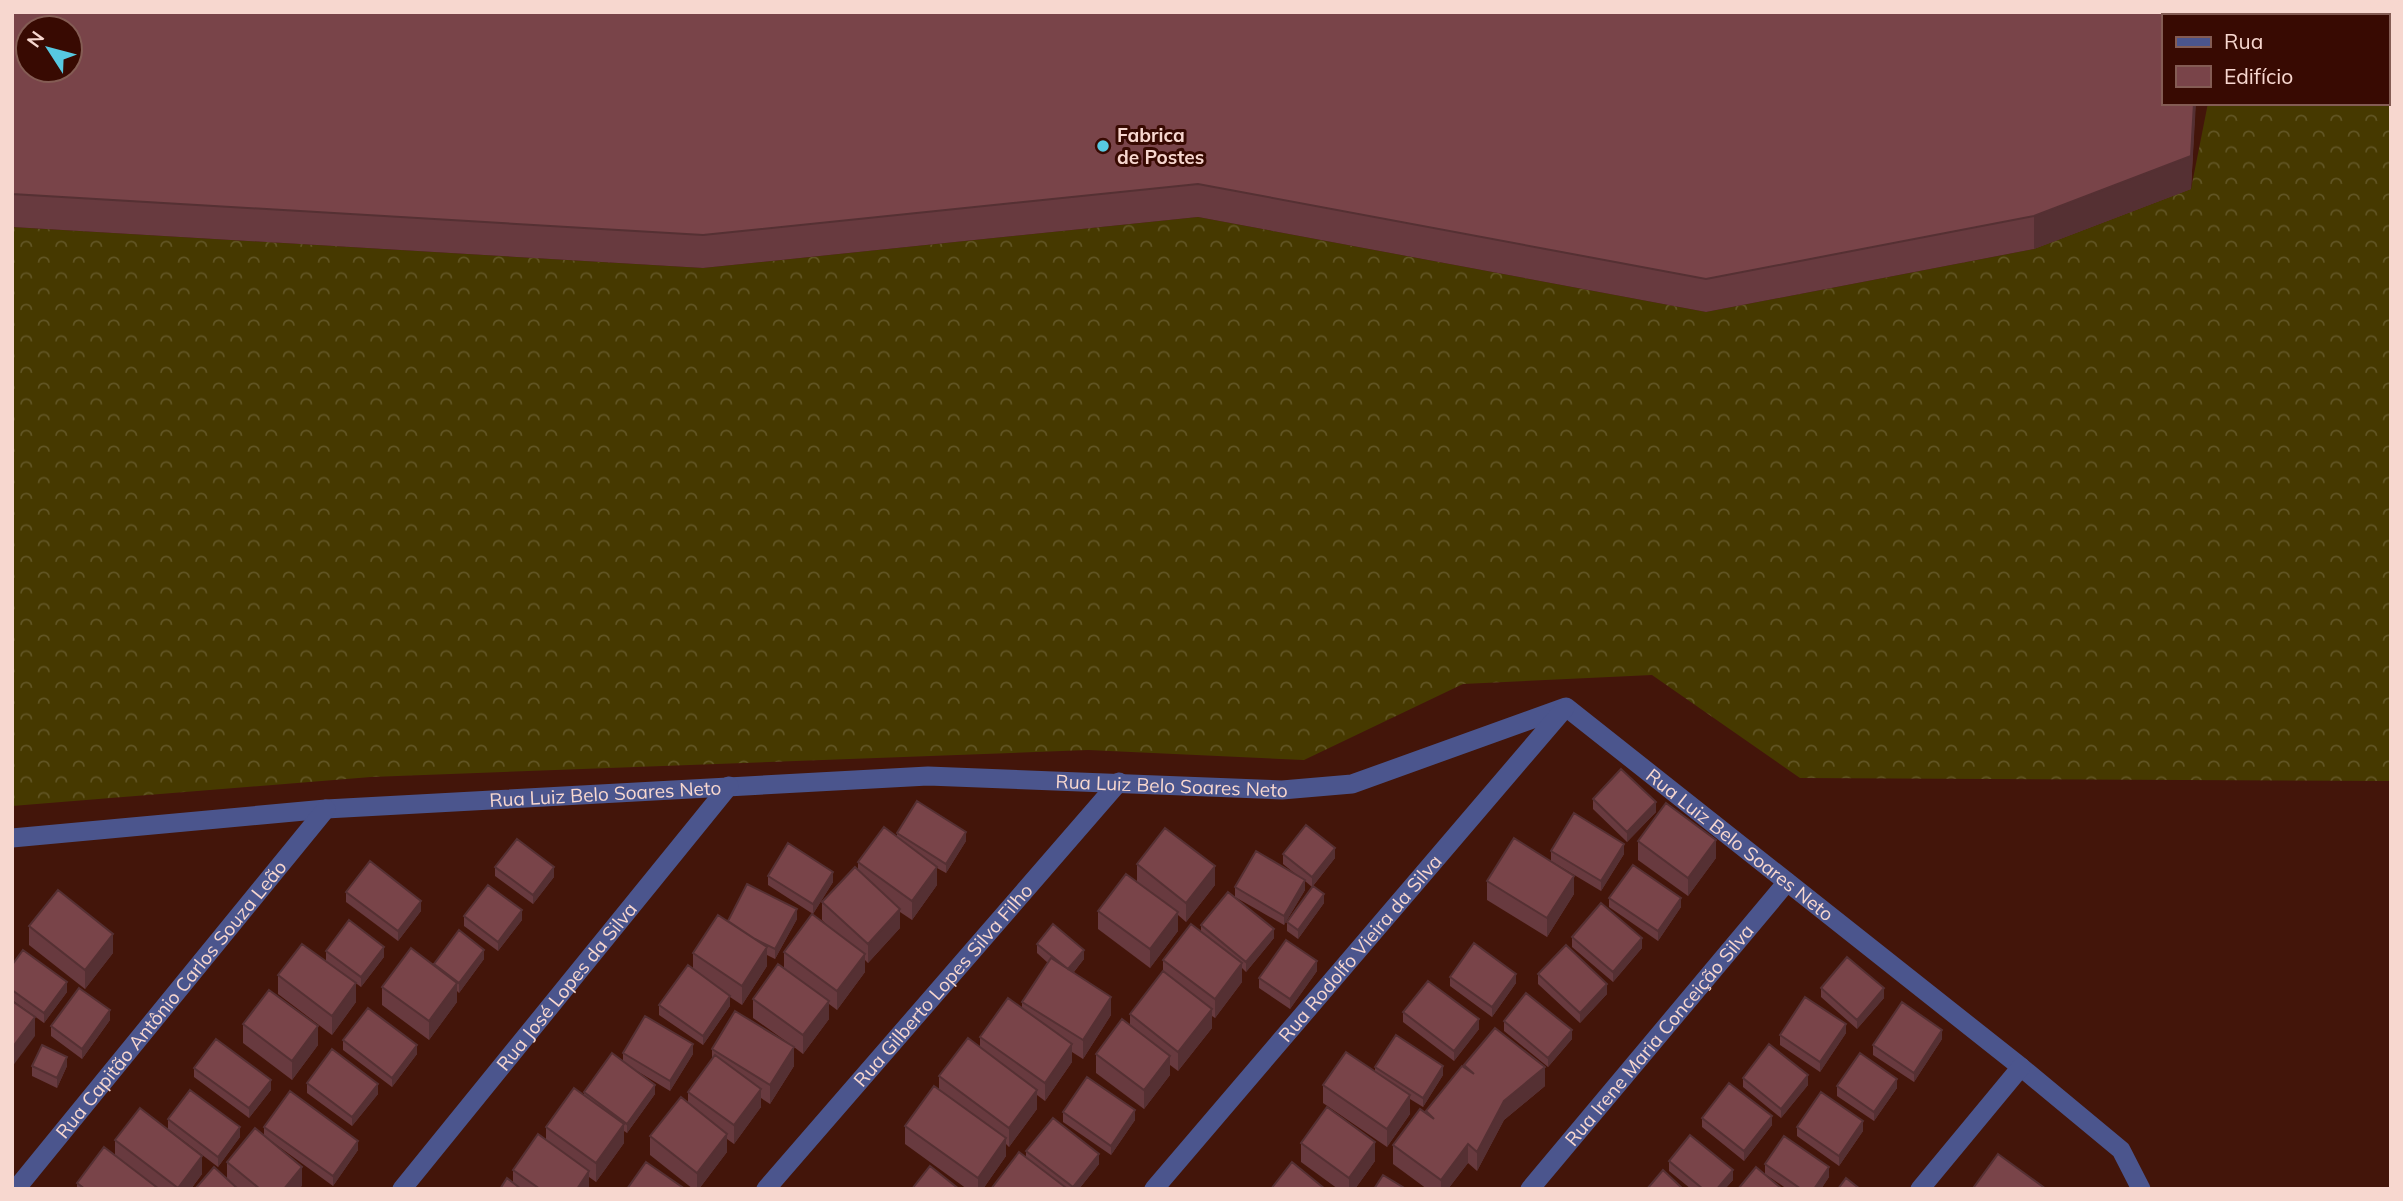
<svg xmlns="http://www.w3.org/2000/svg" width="2403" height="1201" viewBox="0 0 2403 1201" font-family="Mulish,sans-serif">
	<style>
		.forest { fill: url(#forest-crowns) }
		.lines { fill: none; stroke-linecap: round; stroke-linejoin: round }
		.minor { stroke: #4b558d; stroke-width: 19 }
		.wall { fill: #683a3f }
		.shaded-wall { fill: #553033 }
		.building { fill: #794449; stroke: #553033; stroke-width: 2; fill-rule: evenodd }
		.poi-dot { fill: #57c9e2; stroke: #380a02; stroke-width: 2.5 }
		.labels { text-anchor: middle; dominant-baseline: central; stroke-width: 6; stroke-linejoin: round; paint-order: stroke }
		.poi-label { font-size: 19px; font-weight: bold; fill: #f7d7cf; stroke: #380a02; text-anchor: start }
		.street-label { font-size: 19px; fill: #f7d7cf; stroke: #380a02 }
	</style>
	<defs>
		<pattern id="forest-crowns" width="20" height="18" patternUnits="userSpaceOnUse" patternTransform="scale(1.75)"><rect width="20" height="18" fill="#463900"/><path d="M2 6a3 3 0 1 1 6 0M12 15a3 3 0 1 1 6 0" fill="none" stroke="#615524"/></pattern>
	</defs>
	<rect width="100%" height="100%" fill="#43150a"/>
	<path class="forest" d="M2234,12h157v769l-591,-3 -148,-103 -189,9 -159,76 -216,-10 -717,27 -359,29v-579l691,41 495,-51 508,95 328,-63 157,-60 17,-86h179v-87h-155z"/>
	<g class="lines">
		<g class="minor">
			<path id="s1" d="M12,838l314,-29 602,-33 354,14 70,-6 214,-77 455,360 100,83 20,39"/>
			<path id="s2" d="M16,1189l310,-380"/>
			<path id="s3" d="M402,1189l327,-403"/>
			<path id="s4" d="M766,1189l353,-407"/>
			<path id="s5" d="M1154,1189l411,-481"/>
			<path id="s6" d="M1530,1189l257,-307"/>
			<path d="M1920,1189l101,-122"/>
		</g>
	</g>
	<path class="wall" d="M12,12h2188v4l-9,173 -157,60 -328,63 -508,-95 -495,51 -691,-41z
		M1593,799l63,13 -29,30 -34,-33z
		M897,833l69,8 -20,32 -9,-5v17l-25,35 -12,-8v16l-32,35 -3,-3v12l-28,38 -8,-6v15l-26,35 -9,-7v19l-24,38 -9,-6v9l-27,37 -7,-5v13l-28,37h-6l-43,-34v-19l38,-33v-11l24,-33v-10l82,-2 -41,-29v-19l31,-30v-17l45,-25 -7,-7v-18l36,-33v-7l39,-25z
		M1638,841l78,17 -28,38 -50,-36z
		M1551,851l73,3 -23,37 -50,-30z
		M1283,854l52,4 -22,28 11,17 -26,36 -11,-8v-9l25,-35 -7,-6v9l-21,35 -49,-28v-10l63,-11 -15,-12z
		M1137,864l78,21 -29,37 -8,-7v16l-28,37 -52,-39v-18l39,-30z
		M495,867l59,10 -21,27 -38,-28z
		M768,876l65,6 -20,32 -45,-29z
		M1487,881l87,13 -27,43 -60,-37z
		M346,892l75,19 -23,30 -52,-39z
		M1609,898l72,9 -23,34 -49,-34z
		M464,916l58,4 -24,31 -34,-25z
		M797,919l-22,40 -8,-4v11l-25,39 -12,-8v9l-27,39 -44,-30v-10l34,-36v-16l35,-32z
		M1201,925l73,13 -28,34 -4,-4v14l-27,36 -3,-2v12l-34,43 -8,-6v10l-26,34 -48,-36v-19l34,-29v-11l33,-43v-11l38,-28z
		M29,926l84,27 -28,36 -56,-44z
		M1572,937l70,11 -29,34 -41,-35z
		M1037,944l47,15 -10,13 37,43 -28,44 -11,-7v10l-27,39 -8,-6v14l-28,38 -3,-3v12l-23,33h-16l-62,-45v-18l34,-36v-14l41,-28v-11l42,-29v-6l26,-39 -11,-10z
		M326,951l58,6 -23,30 -35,-26z
		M484,959l-25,34 -2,-2v11l-28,38 -47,-35v-18l52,-22v-1z
		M12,965l55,27 -23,31 -32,-23z
		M1317,971l-27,38 -31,-21v-10z
		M1538,974l69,20 -27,29 -42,-39z
		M278,975l78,27 -24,33 -54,-41z
		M1450,977l66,6 -24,34 -42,-31z
		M1821,988l63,10 -27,31 -36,-32z
		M1403,1012l76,17 -25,32 -51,-39z
		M110,1020l-28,39 -31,-23v-10z
		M1504,1021l68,18 -24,28 -44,-36z
		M243,1024l75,21 -26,35 -49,-37z
		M1846,1033l-26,39 -40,-27v-10z
		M1942,1039l-28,43 -41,-27v-10z
		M343,1040l74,14 -25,33 -49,-37z
		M623,1053l70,1 -23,37 -33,-20 18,23 -28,39 -3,-2v12l-28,39 -7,-5v12h-89l13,-6v-13l33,-30v-13l38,-32v-3l39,-31z
		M1464,1065l81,21 -41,34 -27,51 -9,-8 -20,26h-21l-34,-25v-19l33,-32v-2l38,-44z
		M32,1066h35l-10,22 -25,-12z
		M1375,1067l68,8 -20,32 -13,-8v15l-23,33 -64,-44v-18l52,-13z
		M194,1068l77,22 -22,28 -55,-41z
		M1743,1078l65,7 -27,33 -38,-31z
		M307,1083l71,11 -26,32 -45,-33z
		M1837,1086l60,2 -23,33 -37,-25z
		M1063,1112l72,8 -24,35 -48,-33z
		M1702,1118l70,7 -28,36 -42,-34z
		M168,1119l72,18 -22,30 -50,-38z
		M264,1127l94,23 -25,36 -66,-48 35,47 -2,4h-105l32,-10v-17l37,-26z
		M1797,1127l66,4 -24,35 -42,-30z
		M115,1140l87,34 -11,15h-114v-6l38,-28z
		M1301,1143l74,18 -20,28h-17l-37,-27z
		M1026,1151l73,13 -20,25h-88l35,-32z
		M1669,1161l64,19 -8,9h-34l-22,-18z
		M1765,1164l64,13 -8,12h-34l-22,-15z"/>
	<path class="shaded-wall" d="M2194,103h2l-5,86 -157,60v-33z
		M1656,802v10l-29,30v-10z
		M966,832v9l-20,32v-9z
		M1716,840v18l-28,38v-18z
		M1624,844v10l-23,37v-10z
		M1335,848v10l-23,29v-10z
		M1215,866v19l-29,37v-19z
		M554,867v10l-21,27v-9z
		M937,867v18l-25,35v-19z
		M833,872v10l-20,32v-10z
		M1574,876v18l-27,43v-19z
		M1305,880v10l-21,35v-9z
		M1324,894v9l-26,36v-9z
		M1681,898v9l-23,34v-10z
		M421,901v10l-23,30v-10z
		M797,909v10l-22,40v-10z
		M900,909v19l-32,35v-19z
		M522,910v10l-24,31v-9z
		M1178,912v19l-28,37v-19z
		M1274,929v9l-28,34v-10z
		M113,934v19l-28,36v-19z
		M1642,938v10l-29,34v-10z
		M384,947v10l-23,30v-10z
		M767,947v19l-25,39v-19z
		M484,950v9l-25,34v-10z
		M1084,950v9l-16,20v-10z
		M865,954v18l-28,38v-19z
		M1317,961v10l-27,38v-10z
		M1242,963v19l-27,36v-19z
		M1516,974v9l-24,34v-10z
		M67,982v10l-23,31v-10z
		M356,983v19l-24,33v-19z
		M457,983v19l-28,38v-19z
		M1607,984v10l-27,29v-10z
		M1884,988v10l-27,31v-9z
		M730,996v10l-27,39v-9z
		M1111,997v18l-28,44v-19z
		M829,1001v18l-26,35v-19z
		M1212,1009v19l-34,43v-19z
		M110,1010v10l-28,39v-10z
		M35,1017v19l-23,31v-19z
		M1479,1019v10l-25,32v-10z
		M1846,1024v9l-26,39v-10z
		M318,1026v19l-26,35v-19z
		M1572,1030v9l-24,28v-9z
		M1942,1030v9l-28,43v-9z
		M693,1044v10l-23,37v-10z
		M1072,1044v18l-27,39v-18z
		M417,1045v9l-25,33v-9z
		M794,1047v19l-24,38v-19z
		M1170,1056v19l-26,34v-19z
		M67,1057v9l-10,22v-10z
		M1443,1066v9l-20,32v-9z
		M1545,1067v19l-41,34 -27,51v-19l27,-51z
		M1808,1075v10l-27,33v-9z
		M1897,1079v9l-23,33v-9z
		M271,1080v10l-22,28v-10z
		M378,1084v10l-26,32v-9z
		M655,1085v9l-28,39v-9z
		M761,1089v18l-27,37v-19z
		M1037,1090v19l-28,38v-19z
		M1410,1095v19l-23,33v-18z
		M1135,1110v10l-24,35v-9z
		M1772,1116v9l-28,36v-10z
		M1863,1121v10l-24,35v-10z
		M624,1124v19l-28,39v-19z
		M240,1127v10l-22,30v-10z
		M727,1134v18l-28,37h-2v-16z
		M1006,1138v18l-23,33h-5v-11z
		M358,1141v9l-25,36v-10z
		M1375,1142v19l-20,28h-6v-11z
		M1468,1144v19l-20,26h-7v-9z
		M1099,1154v10l-20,25h-6v-2z
		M202,1156v18l-11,15h-13z
		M302,1167v18l-2,4h-16z
		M1829,1167v10l-8,12h-7z
		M1733,1170v10l-8,9h-8z
		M589,1171v18h-12z"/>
	<path class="building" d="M12,12h2187v4h-36v87h31l-3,53 -157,60 -328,63 -508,-95 -495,51 -691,-41zM28,28h42v42h-42z
		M1621,769l35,33 -29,30 -34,-33z
		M917,801l49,31 -20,32 -49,-31z
		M1666,803l50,37 -28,38 -50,-37z
		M1574,813l50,31 -23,37 -50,-30z
		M1306,825l29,23 -23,29 -29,-23z
		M884,827l53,40 -25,34 -54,-39z
		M1165,828l50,38 -29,37 -49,-39z
		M1514,838l60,38 -27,42 -60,-37z
		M517,839l37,28 -21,28 -38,-28z
		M788,843l45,29 -20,32 -45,-28z
		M1256,851l49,29 -21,36 -49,-29z
		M370,861l51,40 -23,30 -52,-39z
		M1633,865l48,33 -23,33 -49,-33z
		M855,867l45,42 -32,35 -46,-42z
		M1126,874l52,38 -28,37 -52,-38z
		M747,884l50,25 -22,40 -20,-10 -27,-18z
		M488,885l34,25 -24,32 -34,-26z
		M1313,886l11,8 -26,36 -11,-8z
		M58,890l55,44 -28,36 -56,-44z
		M1228,892l46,37 -28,33 -45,-37z
		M1601,903l41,35 -29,34 -41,-35z
		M812,914l53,40 -28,37 -53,-39z
		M718,915l49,32 -25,39 -49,-33z
		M349,920l35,27 -23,30 -35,-26z
		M1053,924l31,26 -16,19 -31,-25z
		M1191,924l51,39 -27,36 -52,-39z
		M459,930l25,20 -25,33 -25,-19z
		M1286,940l31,21 -27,38 -31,-21z
		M1474,943l42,31 -24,33 -42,-30z
		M302,944l54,39 -24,33 -54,-41z
		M1566,945l41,39 -27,29 -42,-39z
		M411,948l46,35 -28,38 -47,-34z
		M23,950l44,32 -23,31 -32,-23v-25z
		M1847,957l37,31 -27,32 -36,-32z
		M1051,958l60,39 -28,43 -61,-38z
		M778,964l51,37 -26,34 -50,-36z
		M688,965l42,31 -27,40 -44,-31z
		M1163,971l49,38 -34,43 -48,-38z
		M1428,981l51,38 -25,32 -51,-39z
		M79,988l31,22 -28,39 -31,-23z
		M269,990l49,36 -26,35 -49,-37z
		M1526,993l46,37 -24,28 -44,-37z
		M1805,997l41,27 -26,38 -40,-27z
		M1008,998l64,46 -27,39 -65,-46z
		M12,1001l23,16 -23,31z
		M1902,1002l40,28 -28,43 -41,-28z
		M368,1008l49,37 -25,33 -49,-38z
		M735,1011l59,36 -24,38 -58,-36z
		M645,1016l48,28 -23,37 -47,-28z
		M1122,1019l48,37 -26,34 -48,-36z
		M1495,1028l50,39 -41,34 -27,51 -9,-8 -27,36 -48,-35 27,-36 14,10 -8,-8 36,-45 12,8 -10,-9z
		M1396,1035l47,31 -20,32 -48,-31z
		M968,1038l69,52 -28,38 -70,-52z
		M216,1039l55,41 -22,28 -55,-40z
		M1769,1044l39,31 -27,34 -38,-31z
		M42,1045l25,12 -10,21 -25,-12z
		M332,1049l46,35 -26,33 -45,-34z
		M1346,1052l64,43 -23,34 -64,-44z
		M612,1053l43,32 -28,39 -43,-32z
		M1860,1053l37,26 -23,33 -37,-26z
		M715,1055l46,34 -27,36 -46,-33z
		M1087,1077l48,33 -24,36 -48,-34z
		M1729,1083l43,33 -28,35 -42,-33z
		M934,1086l72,52 -28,40 -73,-52z
		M574,1088l50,36 -28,39 -50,-36z
		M190,1090l50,37 -22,30 -50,-38z
		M290,1091l68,50 -25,35 -69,-49z
		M1821,1092l42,29 -24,35 -42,-29z
		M681,1097l46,37 -30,39 -47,-37z
		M1327,1107l48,35 -26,36 -48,-35z
		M140,1108l62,48 -24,32 -63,-48z
		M1053,1118l46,36 -26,33 -47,-36z
		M255,1128l47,39 -18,22h-24l-33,-27z
		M538,1134l51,37 -12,18h-37l-27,-19z
		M1690,1135l43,35 -16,19h-14l-34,-28z
		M1784,1136l45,31 -15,22h-13l-36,-25z
		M104,1147l55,42h-74l-8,-6z
		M1019,1152l46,35 -2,2h-72z
		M1998,1154l48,35h-70l-2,-2z
		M646,1162l39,27h-58z
		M1292,1162l33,27h-54z
		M930,1166l29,23h-47z
		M214,1167l24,22h-43z
		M1756,1167l26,22h-44z
		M1663,1170l20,19h-36z
		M1383,1175l23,14h-32z
		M507,1178l14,11h-21z
		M1846,1178l14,11h-22z"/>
	<circle class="poi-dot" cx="1103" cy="146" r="7"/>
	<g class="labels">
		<g class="poi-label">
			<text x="1117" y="135">Fabrica<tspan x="1117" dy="22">de Postes</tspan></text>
		</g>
		<g class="street-label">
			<text stroke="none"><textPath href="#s1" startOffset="1162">Rua Luiz Belo Soares Neto</textPath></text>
			<text stroke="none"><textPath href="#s1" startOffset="595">Rua Luiz Belo Soares Neto</textPath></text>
			<text stroke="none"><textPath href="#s1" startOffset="1792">Rua Luiz Belo Soares Neto</textPath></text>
			<text stroke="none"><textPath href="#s5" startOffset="317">Rua Rodolfo Vieira da Silva</textPath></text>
			<text stroke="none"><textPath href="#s4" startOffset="270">Rua Gilberto Lopes Silva Filho</textPath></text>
			<text stroke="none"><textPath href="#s3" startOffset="261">Rua José Lopes da Silva</textPath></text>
			<text stroke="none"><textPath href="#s2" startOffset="245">Rua Capitão Antônio Carlos Souza Leão</textPath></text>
			<text stroke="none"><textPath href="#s6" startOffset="201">Rua Irene Maria Conceição Silva</textPath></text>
		</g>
	</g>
	<rect width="2403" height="1201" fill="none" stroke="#f7d7cf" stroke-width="28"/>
	<rect x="2162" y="14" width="228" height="91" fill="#380a02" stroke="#845c54" stroke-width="2"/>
	<rect x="2176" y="37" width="35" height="10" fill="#4b558d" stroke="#845c54" stroke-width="2"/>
	<text x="2224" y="49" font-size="21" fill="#f7d7cf">Rua</text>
	<rect x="2176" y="66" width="35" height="21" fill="#794449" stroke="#845c54" stroke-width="2"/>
	<text x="2224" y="84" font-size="21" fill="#f7d7cf">Edifício</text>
	<g transform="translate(49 49) rotate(306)"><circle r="33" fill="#380a02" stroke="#845c54" stroke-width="2"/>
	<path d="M0-5L12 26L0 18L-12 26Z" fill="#57c9e2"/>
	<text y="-10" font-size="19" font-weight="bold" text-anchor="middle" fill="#f7d7cf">N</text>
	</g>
</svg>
